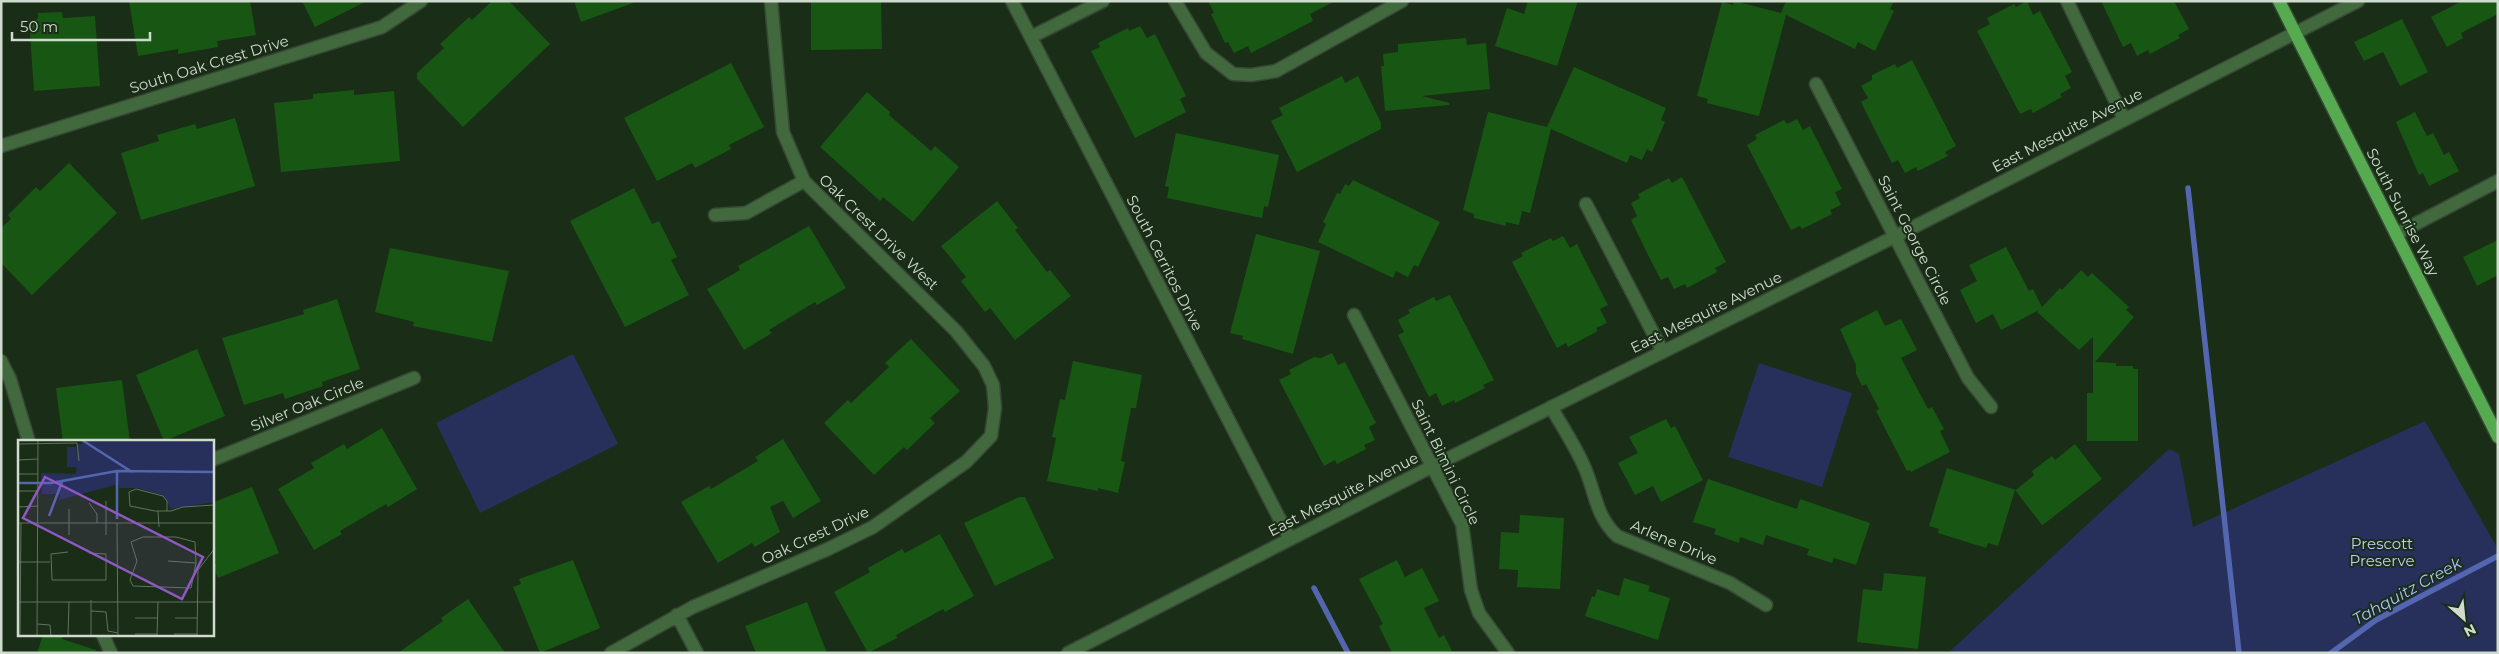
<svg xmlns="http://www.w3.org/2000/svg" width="2499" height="654" viewBox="0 0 2499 654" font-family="Montserrat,sans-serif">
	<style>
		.green { fill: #26305b }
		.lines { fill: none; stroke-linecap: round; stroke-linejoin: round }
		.stream { stroke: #5466b0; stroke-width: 5.5 }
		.building { fill: #185713 }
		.minor-casing { stroke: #364934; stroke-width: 15 }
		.major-casing { stroke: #364934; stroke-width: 15 }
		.minor { stroke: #42693e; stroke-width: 12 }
		.major { stroke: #56aa4f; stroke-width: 12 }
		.labels { text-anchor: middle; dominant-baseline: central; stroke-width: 4; stroke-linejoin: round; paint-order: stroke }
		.street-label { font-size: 15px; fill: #cfdbcd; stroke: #192d17 }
		.park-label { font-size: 15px; fill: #c2cff8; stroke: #192d17 }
		.water-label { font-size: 16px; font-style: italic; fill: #afc1fe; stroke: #192d17 }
		.inset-river { fill: none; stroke: #5466b0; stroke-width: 2.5 }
		.inset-road { fill: none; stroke: #627360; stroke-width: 1 }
		.view { fill: #9058c2; fill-opacity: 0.15; stroke: #9058c2; stroke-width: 2.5 }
		.inset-edge { fill: none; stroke: #cfdbcd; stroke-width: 2.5 }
	</style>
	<rect width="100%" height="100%" fill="#192d17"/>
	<path class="green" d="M573,354l45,90 -138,69 -44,-90z
		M1759,363l93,30 -30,94 -94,-30z
		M2425,421l73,128v104h-550l221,-204 10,5 14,73z"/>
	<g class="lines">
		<path class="stream" d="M2188,188l51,465
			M1314,588l34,65
			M2331,653l45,-33 122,-64"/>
	</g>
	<path class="building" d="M129,1h121l6,34 -39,6 1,6 -40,7v-5l-40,7z
		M302,1h65l-52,26z
		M492,1h17l41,43 -87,83 -46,-48v-6l27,-25 -4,-4 29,-27 3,3z
		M574,1h59v2l-52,19z
		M811,1h70l1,48 -71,1z
		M1208,1h127l-25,13 3,7 -62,32 -3,-7 -14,7 -6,-11 -3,1 -14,-29 3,-1z
		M1528,1h50l-21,65 -62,-20 12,-38 17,6z
		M1734,1l47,12 5,-12h108l-4,8 4,2 -19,40 -17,-9 -3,7 -69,-34 -27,101 -52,-13 1,-4 -11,-3 25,-94 11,3z
		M2027,1l6,14 7,-4 32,61 -7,4 6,12 -11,6 2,3 -29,16 -2,-4 -11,5 -43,-83 13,-7 -3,-6 27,-14 2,3z
		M2101,1h73l15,28 -11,6 2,3 -30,16 -2,-4 -11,6 -6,-13 -8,4z
		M2462,1h36v13l-37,19 2,5 -16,9 -16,-30z
		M62,12l1,6 32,-2 5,70 -66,5 -5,-71 9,-1v-6z
		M2402,19l26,53 -28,14 -17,-34 -19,9 -10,-19z
		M1140,26l7,12 8,-4 31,62 -6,3 6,13 -51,26 -44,-87 9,-4 -2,-4 30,-15 1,3z
		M1466,38l1,7 19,-2 4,46 -68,7 27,7v2l-64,6 -4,-45h3l-1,-12 15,-2v-8z
		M1912,60l44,86 -11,6 3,4 -30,15 -2,-4 -11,6 -7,-13 -6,3 -10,-19 -21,-42 7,-4 -7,-12 11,-6v-5l23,-11 2,4z
		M731,63l33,64 -35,18 2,4 -36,19 -3,-5 -35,18 -33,-63z
		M1574,67l92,41 -5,12 4,2 -13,30 -5,-3 -5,11 -12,-5 -3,8 -76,-34 -21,84 -8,-2 -3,14 -13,-3v4l-32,-8v-4l-11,-4 25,-98 59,15z
		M1342,76l3,7 13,-7 23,47v6l-84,43 -26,-51 12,-6 -4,-7z
		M354,90v5l40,-4 6,70 -119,11 -7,-69 39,-4v-5z
		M867,92l23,20 -1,3 42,36 4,-5 24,21 -46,55 -30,-25 -3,4 -60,-54z
		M2415,112l12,24 6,-3 11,22 5,-3 10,19 -30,15 -6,-13 -4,2 -23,-53z
		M235,118l20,68 -114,34 -20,-67 38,-12 -2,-6 38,-11 2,5z
		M1797,119l6,11 7,-4 32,63 -7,3 6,13 -11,5 2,4 -30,15 -2,-3 -9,4 -44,-85 10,-6 -2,-4 29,-15 3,4z
		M1176,133l103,22 -11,52 -4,-1 -2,12 -95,-20 2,-11 -4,-1z
		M69,163l48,50 -85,82 -31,-32v-35l10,-9 -3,-4 28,-28 4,4z
		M1682,177l44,85 -11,6 2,4 -30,16 -2,-4 -11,5 -6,-12 -7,3 -10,-19 -20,-41 6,-4 -6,-13 9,-5 -2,-4 31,-16 3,5z
		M1353,180l87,42 -22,45 -4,-2 -6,12 -12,-6 -3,7 -75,-36 8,-18 -3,-2 14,-29 3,1 5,-10 4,2z
		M634,188l18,36 7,-3 18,36 -6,3 18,35 -64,32 -55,-106z
		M997,201l21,27 -3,2 32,42 3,-2 21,26 -56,44 -25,-32 -5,4 -24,-31 5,-4 -25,-31z
		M809,226l37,62 -29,17 -2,-3 -46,28 3,3 -28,17 -37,-61 33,-19 -2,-4z
		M1256,234l64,17 -27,103 -51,-15 1,-3 -13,-3z
		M1563,236l7,12 7,-4 10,20 21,41 -8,4 7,14 -11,5 2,3 -30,16 -2,-4 -9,5 -45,-86 11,-6 -2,-3 30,-15 2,3z
		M2498,240v35l-21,11 -14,-29z
		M2006,247l23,44 4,-2 9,18 18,-19 2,2 19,-20 7,7 4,-4 37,34 -3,3 8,7 -39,45 21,1v3h17v3h5v72h-51v-48h6v-56l-14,13 -42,-38 2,-2 -38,20 -8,-16 -17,9 -16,-33 17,-9 -8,-16z
		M390,248l119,23 -17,71 -79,-16 1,-4 -39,-10z
		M1450,295l44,85 -11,5 2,3 -30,15 -1,-3 -12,6 -6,-13 -7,4 -31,-62 6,-3 -6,-12 12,-7 -2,-3 26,-13 2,4z
		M337,299l23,70 -38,13 1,4 -38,13 -2,-6 -39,12 -22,-67 82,-24 -1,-4z
		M1877,310l8,16 16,-7 16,31 -16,8 27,51 4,-2 12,22 -4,2 10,21 -39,20 -1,-2 -3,1 -31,-60 3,-2 -13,-25 -4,2 -6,-12v-9l-16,-36z
		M911,339l49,52 -30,27 5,5 -28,27 -3,-3 -30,28 -50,-52 24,-23 3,3 38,-36 -4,-4z
		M197,349l28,67 -61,25 -28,-66z
		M1332,353l6,12 7,-3 31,61 -7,4 6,13 -11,5 2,4 -29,15 -2,-4 -11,6 -45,-86 12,-6 -2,-4 25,-13 7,1z
		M1073,361l69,14 -6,33h-5l-10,53 4,1 -7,31 -20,-5v3l-51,-10 9,-43 -4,-1 8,-38 5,1z
		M122,380l8,62h-67l-7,-54z
		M1666,419l5,9 4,-2 28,54 -42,22 -8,-16 -18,9 -17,-32 20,-10 -9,-16z
		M382,428l35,61 -29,18 -2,-3 -46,27 2,3 -28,16 -36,-61 36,-21 -3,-5 33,-19 3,5z
		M783,439l38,62 -28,17 -10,-17 -13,6 10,25 -25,15 -3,-4 -34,20 -37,-61 28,-16 2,3 47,-28 -3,-4z
		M2075,444l27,35 -58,45 -2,1 -27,-35 -17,56 -10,-3 -2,5 -48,-15 1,-4 -10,-3 18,-58 69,22 18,-15 -2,-4 20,-15 3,4z
		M1708,479l89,30 3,-10 70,24 -14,42 -22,-7 -2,5 -25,-8 2,-6 -43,-14 -3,10 -23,-8 -1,6 -25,-9 2,-5 -23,-7z
		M252,487l27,66 -61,25 -6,-13v-62z
		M1019,497h6l29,61 -59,28 -31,-63z
		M1520,515l44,3 -4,71 -43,-2 1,-17 -19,-1 2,-37 18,1z
		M940,534l34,62 -29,16 -2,-3 -47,26 1,3 -29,15 -34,-61 36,-20 -2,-4 34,-19 3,4z
		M573,560l27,68 -60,25 -27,-66 8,-3 -2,-5z
		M1397,560l8,17 17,-9 17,33 -15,7 15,30 5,-3 9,18h-61l-13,-27 4,-2 -24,-45z
		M1884,573l42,4 -8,72 -61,-7 6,-53 19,2z
		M1624,578l26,8 -2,5 22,7 -12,42 -73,-24 7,-20 3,1 2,-8 22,7z
		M468,599l37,54h-107l45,-32 -2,-3z
		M807,602l20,51h-71l-11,-27z
		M43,635h20l-1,4 34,11 -1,3h-58z"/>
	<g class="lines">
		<defs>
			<path id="minor" d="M1012,1l278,538
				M1175,1l31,52 27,21 18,1 25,-4 126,-70
				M2067,1l57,118
				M1031,37l72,-36
				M1816,84l152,294 23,29
				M1,146l381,-119 39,-26
				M1586,204l77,148
				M715,215l31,-2 58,-32
				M2396,234l102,-53
				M1354,315l108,209 9,66 8,23 29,40
				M1,361l9,18 19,63
				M1551,407c11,19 23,37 32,57 13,27 11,50 34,72l113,47 36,22
				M212,460l202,-82
				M677,615l20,38
				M103,635l8,18
				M611,653l82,-46 135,-58 45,-22 93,-65 25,-26 4,-28 -2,-23 -9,-19 -28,-35 -152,-150 -21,-49 -12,-131
				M1068,653l365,-187 461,-229 464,-236"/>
			<path id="major" d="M2279,1l219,436"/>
		</defs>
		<use href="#minor" class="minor-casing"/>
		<use href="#major" class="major-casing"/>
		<use href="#minor" class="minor"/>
		<use href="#major" class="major"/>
	</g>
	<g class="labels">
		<g class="street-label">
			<text transform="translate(209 64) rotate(-17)">South Oak Crest Drive</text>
			<text transform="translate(2067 130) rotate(-27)">East Mesquite Avenue</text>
			<text transform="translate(2403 212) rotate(63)">South Sunrise Way</text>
			<text transform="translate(879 232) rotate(44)">Oak Crest Drive West</text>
			<text transform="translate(1915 240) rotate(63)">Saint George Circle</text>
			<text transform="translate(1165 263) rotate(63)">South Cerritos Drive</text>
			<text transform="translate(1706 312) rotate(-26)">East Mesquite Avenue</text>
			<text transform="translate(307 404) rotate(-22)">Silver Oak Circle</text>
			<text transform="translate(1446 462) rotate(64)">Saint Bimini Circle</text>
			<text transform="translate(1343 494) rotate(-27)">East Mesquite Avenue</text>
			<text transform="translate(815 535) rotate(-25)">Oak Crest Drive</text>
			<text transform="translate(1674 542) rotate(23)">Arlene Drive</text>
		</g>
		<g class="park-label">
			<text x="2382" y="543">Prescott<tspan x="2382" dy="17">Preserve</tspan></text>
		</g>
		<g class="water-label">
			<text transform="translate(2407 591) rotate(-29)">Tahquitz Creek</text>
		</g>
	</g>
	<g transform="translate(18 440)">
		<rect width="196" height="196" fill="#192d17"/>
		<path d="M65,0h131l1,62 -44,7 -8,-14 -26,-7h-18v-4l-60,16 1,-6h-18l-1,-21 35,1 1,-30h5zM49,7h9l1,20h-10z" fill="#26305b"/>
		<path class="inset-river" d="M64,0l50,32M99,32v47M0,43h33l66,-12 98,1M31,76l13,-34"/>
		<path class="inset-road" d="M0,4l59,-1 2,18M0,20l20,-1M0,34h20M0,51h20M71,63l8,11v9M0,67l20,-1M51,69v26M140,71l1,16M149,71v-10l-4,-5 -27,-7 -7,3 1,14 25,5h16l12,-4 31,-2M0,83h197M99,83l1,113M88,95v-34M125,97h33l19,5 1,21 -5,25 -58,-2 -3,-6 7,-19 -6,-19zM50,112l-17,2 1,26h54v-26l-17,-1M150,121l28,2M0,122h32M0,162h197M73,171l15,1 2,19 10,2M117,178h23M157,178h22M19,184l13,1 1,11M117,194h22M156,194h23M2,196l1,-113M19,196l1,-196M50,196l1,-34M73,196v-36M139,196l1,-34M179,196l1,-66 17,-22M196,196l1,-72"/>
		<path class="view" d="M27,37l158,80 -21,42 -159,-81z"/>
		<rect width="196" height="196" class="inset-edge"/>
	</g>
	<rect width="2499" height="654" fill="none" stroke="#cfdbcd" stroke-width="5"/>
	<g transform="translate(2464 619) rotate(153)" stroke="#192d17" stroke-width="4" paint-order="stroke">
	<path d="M0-4L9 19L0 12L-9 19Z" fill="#cfdbcd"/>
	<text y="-8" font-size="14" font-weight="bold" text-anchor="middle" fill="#cfdbcd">N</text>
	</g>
	<path d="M12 32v8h138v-8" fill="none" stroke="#cfdbcd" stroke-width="2.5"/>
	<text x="20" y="32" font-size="15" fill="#cfdbcd" stroke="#192d17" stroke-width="4" paint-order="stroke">50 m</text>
</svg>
